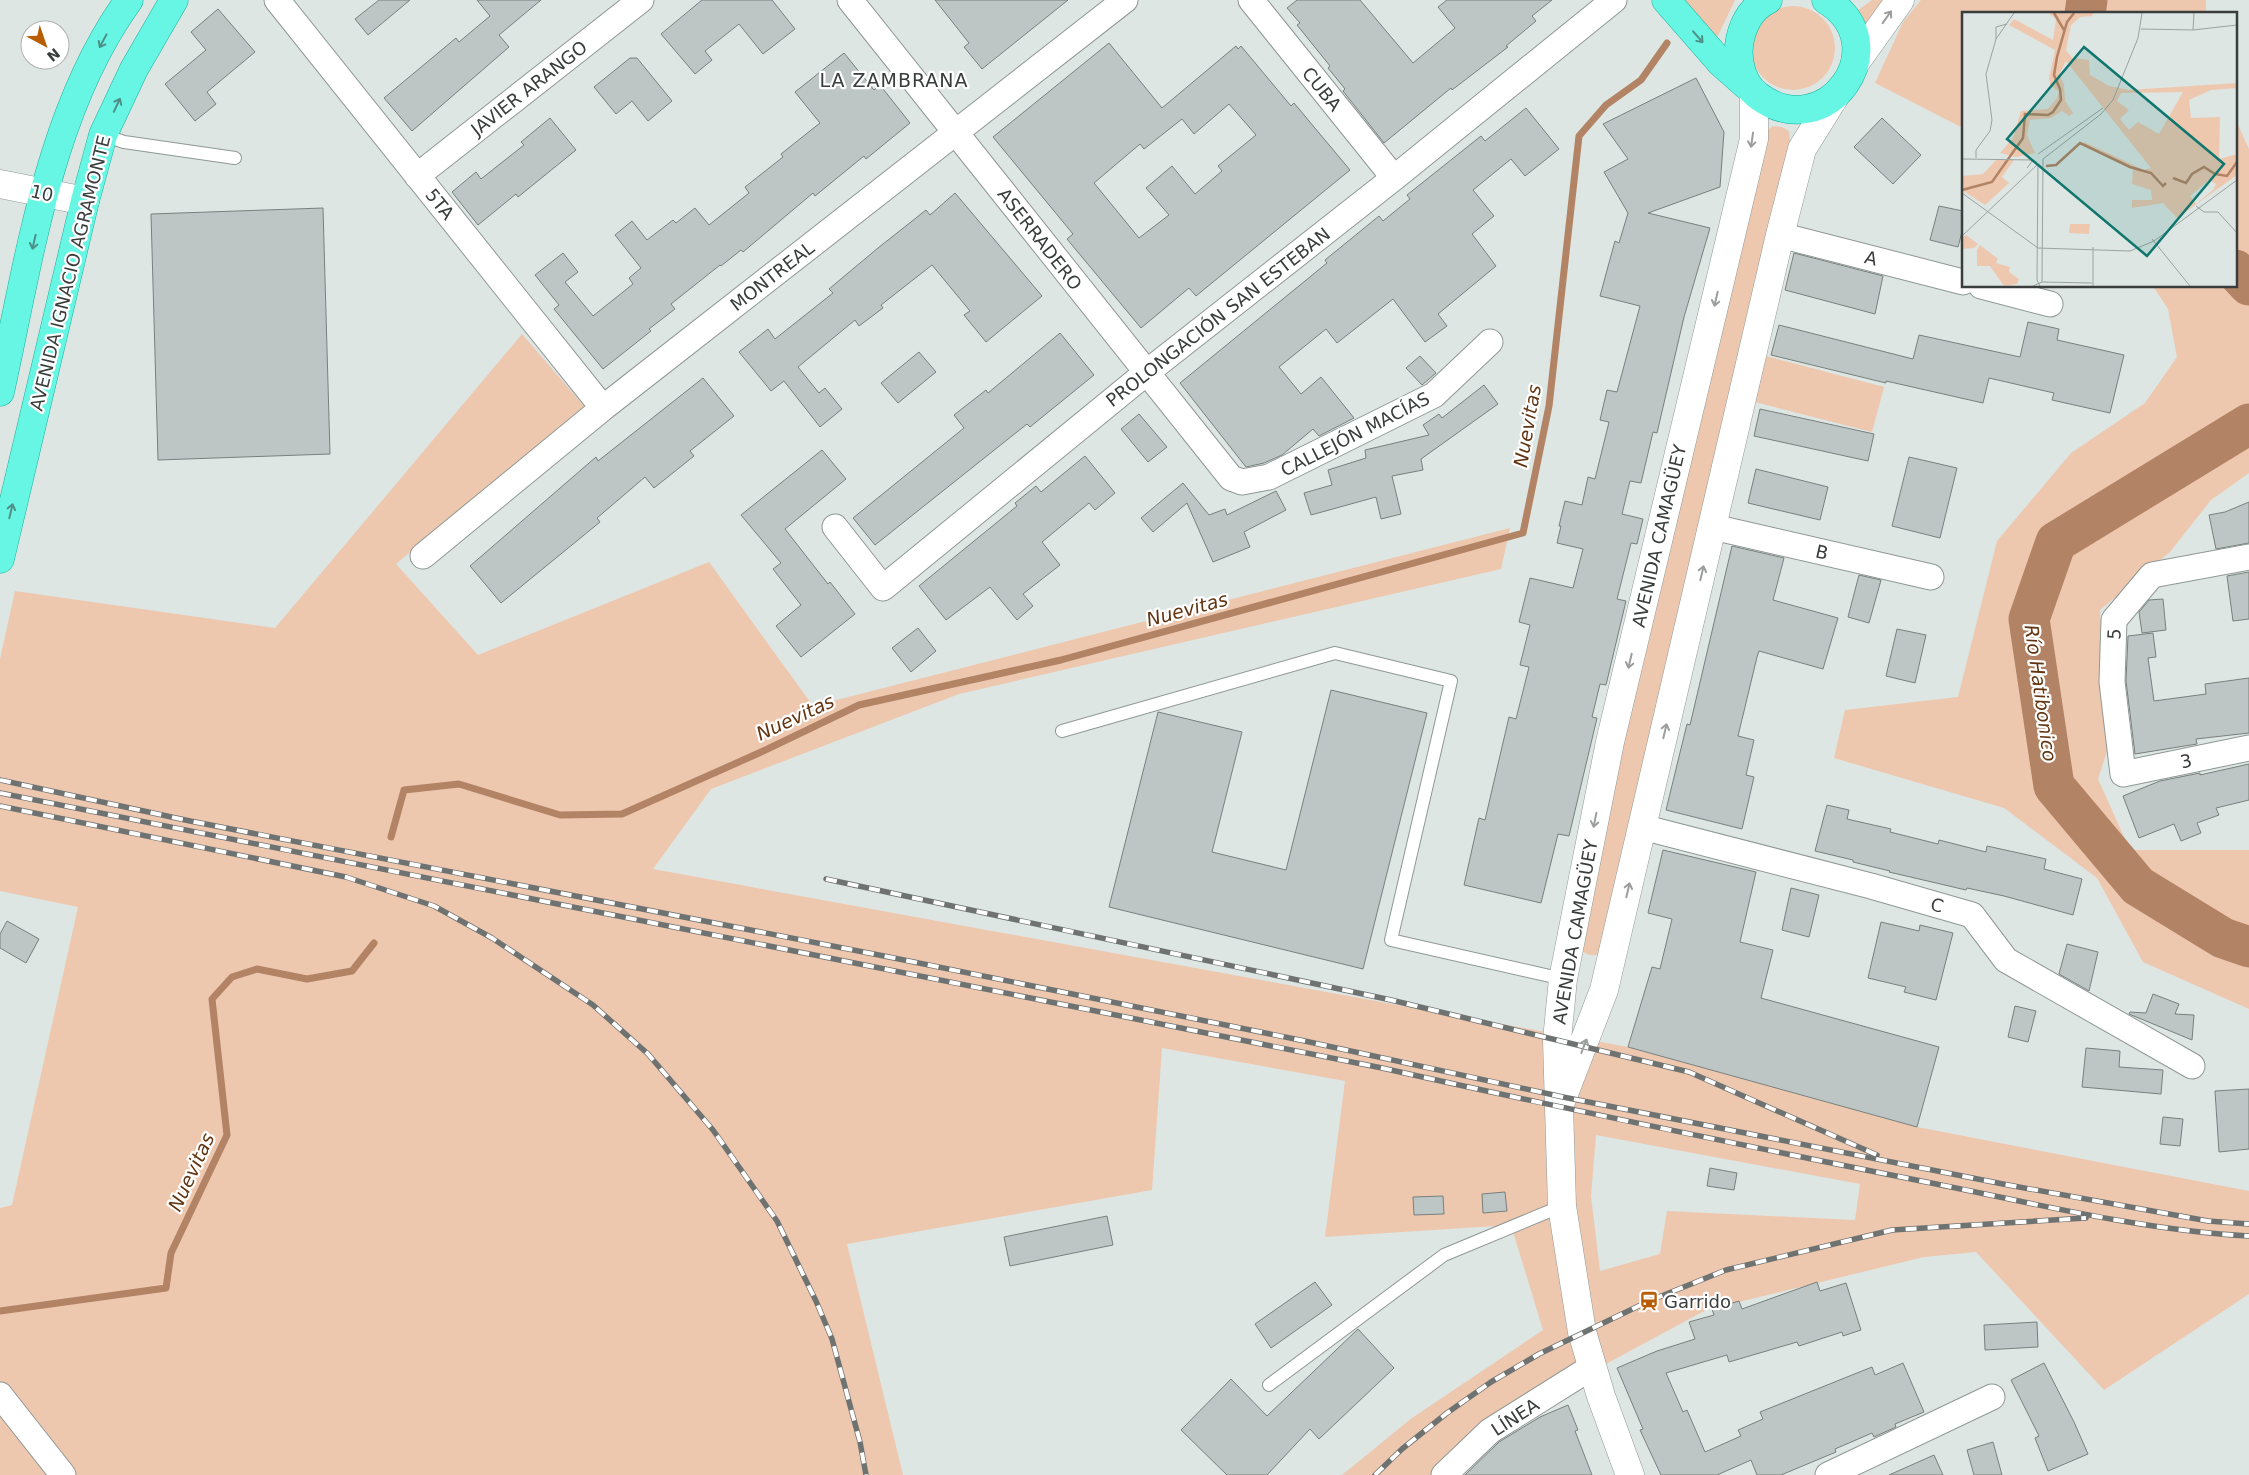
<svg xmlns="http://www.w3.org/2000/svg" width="2249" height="1475" viewBox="0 0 2249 1475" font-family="'DejaVu Sans',sans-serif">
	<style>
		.green { fill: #eec7af; fill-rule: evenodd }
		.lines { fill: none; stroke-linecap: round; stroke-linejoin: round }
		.stream { stroke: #b28364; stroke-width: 7 }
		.river { stroke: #b28364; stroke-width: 41 }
		.building { fill: #bdc6c4; stroke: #78807e; fill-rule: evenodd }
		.lane-casing { stroke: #8f9895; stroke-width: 14 }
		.street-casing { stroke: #8f9895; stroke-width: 27 }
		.secondary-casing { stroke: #8f9895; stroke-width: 29 }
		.primary-casing { stroke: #15b19c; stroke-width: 29 }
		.lane { stroke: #fff; stroke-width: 12 }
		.street { stroke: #fff; stroke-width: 25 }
		.secondary { stroke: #fff; stroke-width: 28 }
		.primary { stroke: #67f6e3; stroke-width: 28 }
		.rail-casing { stroke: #6e7372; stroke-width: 5.5 }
		.rail { stroke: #fff; stroke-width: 4; stroke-dasharray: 11; stroke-linecap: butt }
		.oneway { stroke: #9c9e9e }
		.oneway2 { stroke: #4e9087 }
		.labels { text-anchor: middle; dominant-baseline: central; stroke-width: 4.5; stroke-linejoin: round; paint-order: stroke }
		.street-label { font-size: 18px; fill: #393d3c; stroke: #fff }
		.poi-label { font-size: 18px; fill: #393d3c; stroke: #fff; text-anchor: start }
		.neighbourhood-label { font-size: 19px; letter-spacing: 1px; fill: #393d3c; stroke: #fff }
		.water-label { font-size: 19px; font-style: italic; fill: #633410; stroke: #fff }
		.inset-river { fill: none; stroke: #b28364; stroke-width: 2.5 }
		.inset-road { fill: none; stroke: #9ba2a0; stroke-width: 1 }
		.view { fill: #0f766e; fill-opacity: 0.15; stroke: #0f766e; stroke-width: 2.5 }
		.inset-edge { fill: none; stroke: #393d3c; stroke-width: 2.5 }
	</style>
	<rect width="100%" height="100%" fill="#dde6e3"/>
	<path class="green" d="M1684,0h51l-19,40z
		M1872,0h14l-21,35 -8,-24z
		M1921,0h285v14h-243v114l-88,-45 28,-61z
		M1751 48a42 42 0 1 1 84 0a42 42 0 1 1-84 0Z
		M2235,118l14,31v324l-38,27 -41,52 -70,58 7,141 -9,28 32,71h119v159l-106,-47 -46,-84 -93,-70 -170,-50 11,-48 113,-13 39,-156 74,-88 74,-50 32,-46 -9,-48 -15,-23h82z
		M1773,126l9,1 7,4 1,10 -115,482 -70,328c-11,7 -19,5 -27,-4l100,-444 88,-372z
		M522,334l62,72 -188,158 82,91 231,-93 104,144 697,-178 -9,41 -542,125 -248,95 -58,80 975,178 289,80 332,64v103l-145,96 -128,-138 -52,5 -218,53 -213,115 -52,50h-99l70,-57 131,-88 -32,-105 -186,12 20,-156 -183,-33 -10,142 -305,54 56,231h-903v-267l12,-3 66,-298 -78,-16v-232l15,-68 260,37zM1596,1135l264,49 -5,36 -188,-9 -7,43 -60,17 -9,-75z
		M1766,356l118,31 -12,45 -117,-30z"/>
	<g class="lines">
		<path class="stream" d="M391,837l13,-47 55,-6 101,31 62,-1 137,-61 100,-48 202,-45 462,-127 26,-127 30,-270 27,-31 35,-25 26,-37
			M0,1311l166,-23 5,-35 56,-118 -15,-136 20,-22 25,-8 50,10 45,-8 22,-28"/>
		<path class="river" d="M2085,14l2,-14
			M2235,270l14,15
			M2249,424l-193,118 -27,77 25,167 84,100 85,52 26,9"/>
	</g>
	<path class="building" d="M379,0h31l-42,35 -13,-16z
		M477,0h64l-42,35 10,12 -97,84 -28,-33 72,-60 3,4 31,-26z
		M702,0h70l23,29 -32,25 -24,-30 -34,27 7,9 -17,14 -34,-40z
		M935,0h133l-86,69 -18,-22 5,-4z
		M1297,0h63l53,63 42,-35 -17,-21 9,-7h105l-20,16 4,5 -30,25 2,1 -56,43 -1,-2 -67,55 -41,-52 2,-2 -17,-21 2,-2 -33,-41 3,-2 -13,-15z
		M218,9l37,43 -48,40 9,12 -21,17 -30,-37 41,-34 -15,-18z
		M1109,43l53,65 74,-62 2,3 3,-3 50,60 3,-3 56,67 -154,126 -7,-8 -48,40 -74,-89 6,-5 -80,-97zM1229,104l27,31 -38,31 4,5 -27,23 -23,-28 -26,22 23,27 -30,23 -45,-55 46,-39 4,5 38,-30 12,15z
		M844,53l30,37 6,-5 30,38 -44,36 -2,-3 -49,40 -2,-3 -70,59 -2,-2 -20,16 -1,-1 -49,39 4,5 -26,20 2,2 -48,38 -49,-60 5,-4 -24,-30 28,-22 15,19 -13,10 28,34 40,-32 -4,-6 12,-10 -26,-33 17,-14 15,19 26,-20 3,3 19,-15 14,17 40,-32 -4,-6 38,-30 -2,-3 39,-31 -25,-31z
		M630,58h7l35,43 -24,20 -16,-20 -16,13 -22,-27z
		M1696,78l28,54 -4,55 -72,26 62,15 -26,89 -27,116 -4,-1 -12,51 -11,-2 -8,33 21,5 -6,25 -6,-1 -14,56 9,2 -20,84 -6,-1 -8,33 5,1 -28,118 -11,-2 -17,69 -77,-18 15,-67 6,2 24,-103 7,2 13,-52 -9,-2 10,-40 -11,-3 11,-44 43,10 10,-39 -26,-6 4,-17h-2l6,-25 17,4 6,-28 7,2 14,-57 -9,-2 7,-30 10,2 23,-86 -40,-10 15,-55 4,2 9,-30 -24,-41 24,-13 -25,-35z
		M1526,108l33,41 -34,27 -14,-17 -38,31 21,26 -22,18 24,32 -58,48 9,12 -22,16 -32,-43 -56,44 -11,-14 -47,38 22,27 20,-17 33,41 -35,18 -6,-7 -31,26 -18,8 -18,4 -66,-84 147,-120 -2,-3 54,-44 4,5 27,-22 -3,-4 74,-59 4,5z
		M550,118l26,32 -58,47 -2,-3 -38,31 -26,-33 24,-20 5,7 43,-34 -3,-3z
		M1882,118l39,37 -28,29 -39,-37z
		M955,193l87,103 -56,46 -22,-27 6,-4 -38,-46 -51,40 2,3 -24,18 -4,-6 -57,47 21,26 6,-5 17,21 -22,18 -36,-46 -13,10 -32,-39 29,-23 7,10 58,-46 -4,-4 49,-41 48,-38 4,5z
		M1939,206l24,5v17l-5,19 -28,-7z
		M323,208l7,246 -172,6 -7,-246z
		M1794,253l89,23 -8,38 -90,-24z
		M2028,322l31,7 -2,11 67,15 -14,58 -58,-13 2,-7 -65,-15 -6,25 -97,-22v2l-115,-28 8,-30 134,34 6,-24 101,22z
		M1060,333l34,42 -64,52 -3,-3 -152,121 -22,-27 111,-90 -10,-13 32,-25 2,3z
		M919,352l17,20 -38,31 -17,-20z
		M1420,356l16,17 -14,12 -16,-17z
		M703,378l31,38 -44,35 4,5 -40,32 -9,-11 -48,41 3,4 -99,81 -31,-37 126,-109 2,4z
		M1484,385l14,19 -77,55 2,11 -31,6 9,38 -20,5 -5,-22 -65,18 -7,-22 28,-8 -4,-15 38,-12 -1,-8 64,-15 -6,-10 16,-11 3,4z
		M1760,409l114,25 -6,27 -114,-25z
		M1139,414l28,33 -19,15 -27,-33z
		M822,450l24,29 -61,50 43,55 2,-2 25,32 -54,43 -25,-31 25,-21 -28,-36 8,-6 -40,-48z
		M1085,456l30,37 -20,17 -6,-7 -47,39 18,23 -37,29 10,12 -16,14 -27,-33 -44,33 -27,-34 98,-80 -2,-3 21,-17 5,6z
		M1909,457l48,11 -17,70 -48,-12z
		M1756,469l72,18 -8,33 -72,-17z
		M1183,483l26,32 16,-6 2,6 49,-24 10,19 -42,22 6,15 -37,15 -26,-59 -34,29 -12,-14z
		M2249,502v41l-33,6 -7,-34 16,-3z
		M1732,546l52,12 -11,42 65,18 -15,51 -64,-18 -2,6 -19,79 16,4 -8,35 8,2 -12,52 -76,-19 21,-86 3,1z
		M2249,572v47l-16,2 -6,-45z
		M1859,575l22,5 -12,43 -21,-6z
		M2163,599l3,31 -24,3 -3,-21 10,-12z
		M918,628l18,23 -25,21 -19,-24z
		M1897,629l29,6 -11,48 -29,-7z
		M2153,633l3,24 -8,1 6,43 52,-7 -1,-10 44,-6v55l-53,6 1,5 -62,10 -9,-73 2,-45z
		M1331,690l96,23 -64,256 -254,-62 49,-195 84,20 -30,120 74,18z
		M2249,764v36l-33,8 3,7 -22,8 4,10 -20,8 -7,-17 -35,14 -16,-42 37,-15 40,-8v2z
		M1827,805l22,5 -2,9 44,10 -1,3 48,12 1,-4 47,12 1,-6 59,13 -2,10 38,10 -9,36 -69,-19 -37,-8 -1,2 -77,-18 1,-1 -37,-9v-2l-38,-9z
		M1663,850l93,22 -16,70 33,8 -12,48 178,49 -22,80 -289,-80 24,-80 8,2 12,-50 -24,-6z
		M1791,888l28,7 -10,42 -27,-7z
		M7,921l32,18 -13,24 -26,-15v-14z
		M1881,922l38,9 1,-6 33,8 -17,67 -32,-8 2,-5 -38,-9z
		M2067,944l31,8 -9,39 -30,-17z
		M2153,994l26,10 -4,10 19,1 -2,25 -63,-26 1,-2 16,1z
		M2015,1006l21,5 -8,31 -20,-5z
		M2086,1048l34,3 -1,16 44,3 -2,24 -79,-7z
		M2249,1089v60l-30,3 -4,-61z
		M2163,1117l20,2 -3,27 -20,-2z
		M1710,1168l27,5 -3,17 -27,-4z
		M1505,1192l2,19 -24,2 -1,-19z
		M1443,1196l1,18 -30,1 -1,-18z
		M1107,1216l6,29 -103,21 -6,-29z
		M1315,1282l17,23 -61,43 -16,-24z
		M1817,1282l3,9 26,-8 15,47 -18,6 -1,-4 -43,14 -2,-4 -68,20 -2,-7 -61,18 17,39 4,-2 18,42 36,-16 -3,-6 25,-11 -3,-7 112,-45 3,8 28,-12 21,49 -29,12 1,3 -22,10 -2,-4 -37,16 1,3 -55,23h-24l-6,-15 -34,15h-56l-21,-45 3,-1 -26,-61 40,-17 38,-12 -6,-17 25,-7 -2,-6 27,-8 3,8z
		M2037,1322l1,25 -53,3 -1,-25z
		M1358,1329l36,39 -75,71 -9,-10 -43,46h-40l-46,-45 50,-51 36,37z
		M2044,1363l30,59 14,32 -40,17 -13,-33 4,-2 -28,-56z
		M1568,1405l10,25 -3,1 17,44h-127l34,-33 41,-25z
		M1993,1442l9,33h-28l-7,-25z
		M1934,1455l9,20h-54z"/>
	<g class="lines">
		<defs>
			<path id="lane" d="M103,135l21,7 111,16
				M1062,731l273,-78 116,28 -60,259 172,39
				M1269,1385l175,-130 118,-49"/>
			<path id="street" d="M277,0l326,408
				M850,0l381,478 11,4 27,-5 165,-82 56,-53
				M1251,0l143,178
				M417,176l224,-176
				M1780,235l183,47
				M1981,286l69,18
				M835,527l48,61 263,-215 248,-195 220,-178
				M1713,527l218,50
				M423,556l180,-148 522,-408
				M2249,557l-97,18 -38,45 -2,62 11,92 126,-26
				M1642,827l229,59 101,29 34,45 186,106
				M0,1395l63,80
				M1444,1475l46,-44 102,-64
				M1828,1475l164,-78"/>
			<path id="secondary" d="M1855,63l45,-63
				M0,184l85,17
				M1562,1099l42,-109 176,-755 22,-86 33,-53
				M1630,1475l-29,-79 -19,-64 -20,-126 -5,-166 6,-61 47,-237 144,-603v-47"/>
			<path id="primary" d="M1666,0l55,63 26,23
				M1768,0c-18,8 -27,28 -29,46 -2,17 4,38 18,49 69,53 142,-50 69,-95
				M0,392c29,-130 49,-282 129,-392
				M0,559l85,-358 18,-66 31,-66 40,-69"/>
		</defs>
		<use href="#lane" class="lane-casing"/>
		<use href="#street" class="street-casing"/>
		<use href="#secondary" class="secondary-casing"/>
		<use href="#primary" class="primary-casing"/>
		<use href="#lane" class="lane"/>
		<use href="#street" class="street"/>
		<use href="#secondary" class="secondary"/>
		<use href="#primary" class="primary"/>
		<defs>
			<path id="rail" d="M0,780l190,41 694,135 416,84 263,57 445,88 200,36 41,3
				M0,793l1382,275c179,40 359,77 539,113 108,21 218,49 328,55
				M0,806l346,71 88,29 58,32 101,67 55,49 65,76 64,91 39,80 16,38 28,103 6,33
				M826,879l565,121 298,72 188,83
				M1375,1475l27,-26 45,-36 44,-31 48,-28 110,-53 77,-31 166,-40 194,-12"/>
		</defs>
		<use href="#rail" class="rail-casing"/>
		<use href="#rail" class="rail"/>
	</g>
	<defs><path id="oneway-shaft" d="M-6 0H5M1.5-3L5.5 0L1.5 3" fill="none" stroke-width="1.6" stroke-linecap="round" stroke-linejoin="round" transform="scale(1.25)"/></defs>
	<g class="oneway">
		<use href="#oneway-shaft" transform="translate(1887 17) rotate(-55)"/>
		<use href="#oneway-shaft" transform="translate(1752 140) rotate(98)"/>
		<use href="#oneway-shaft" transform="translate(1716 299) rotate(103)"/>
		<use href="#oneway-shaft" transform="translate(1702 573) rotate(-77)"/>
		<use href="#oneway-shaft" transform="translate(1630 661) rotate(103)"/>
		<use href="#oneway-shaft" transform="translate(1665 731) rotate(-77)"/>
		<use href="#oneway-shaft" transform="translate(1595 820) rotate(101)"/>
		<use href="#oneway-shaft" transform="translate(1628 890) rotate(-77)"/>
		<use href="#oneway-shaft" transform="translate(1584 1046) rotate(-69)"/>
	</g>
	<g class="oneway2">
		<use href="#oneway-shaft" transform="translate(1698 37) rotate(49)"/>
		<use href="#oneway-shaft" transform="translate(103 41) rotate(118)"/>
		<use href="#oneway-shaft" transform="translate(117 105) rotate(-65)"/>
		<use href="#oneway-shaft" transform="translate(34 242) rotate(103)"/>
		<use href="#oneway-shaft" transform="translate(11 511) rotate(-77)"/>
	</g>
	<defs>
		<symbol id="station-bare" viewBox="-9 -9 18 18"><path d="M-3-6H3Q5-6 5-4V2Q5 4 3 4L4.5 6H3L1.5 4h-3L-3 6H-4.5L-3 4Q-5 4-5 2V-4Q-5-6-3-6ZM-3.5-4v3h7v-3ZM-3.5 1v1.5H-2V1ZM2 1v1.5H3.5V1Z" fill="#b95d03" stroke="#fff" stroke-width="2.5" paint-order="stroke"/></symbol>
	</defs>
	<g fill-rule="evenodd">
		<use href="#station-bare" x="1635" y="1287" width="28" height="28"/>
	</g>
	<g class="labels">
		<g class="street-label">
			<text transform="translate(529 88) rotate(-38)">JAVIER ARANGO</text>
			<text transform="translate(1322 89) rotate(51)">CUBA</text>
			<text transform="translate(42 193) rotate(13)">10</text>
			<text transform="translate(440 204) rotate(51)">5TA</text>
			<text transform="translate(1040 239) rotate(52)">ASERRADERO</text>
			<text transform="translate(1871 258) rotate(14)">A</text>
			<text transform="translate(70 273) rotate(-76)">AVENIDA IGNACIO AGRAMONTE</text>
			<text transform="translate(772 276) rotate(-38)">MONTREAL</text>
			<text transform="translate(1218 317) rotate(-38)">PROLONGACIÓN SAN ESTEBAN</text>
			<text transform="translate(1355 434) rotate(-27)">CALLEJÓN MACÍAS</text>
			<text transform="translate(1659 536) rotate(-77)">AVENIDA CAMAGÜEY</text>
			<text transform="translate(1822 552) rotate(13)">B</text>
			<text transform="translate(2114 634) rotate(-87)">5</text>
			<text transform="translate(2186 761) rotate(-12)">3</text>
			<text transform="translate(1937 905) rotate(16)">C</text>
			<text transform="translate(1575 932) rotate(-80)">AVENIDA CAMAGÜEY</text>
			<text transform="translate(1515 1417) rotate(-33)">LÍNEA</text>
		</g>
		<g class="poi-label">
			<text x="1664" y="1301">Garrido</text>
		</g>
		<g class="neighbourhood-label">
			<text x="894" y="80">LA ZAMBRANA</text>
		</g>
		<g class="water-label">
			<text transform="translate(1527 426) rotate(-80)">Nuevitas</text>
			<text transform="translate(1187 609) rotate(-15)">Nuevitas</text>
			<text transform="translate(2041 693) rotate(82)">Río Hatibonico</text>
			<text transform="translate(795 717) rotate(-25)">Nuevitas</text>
			<text transform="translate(191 1172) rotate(-65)">Nuevitas</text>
		</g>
	</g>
	<g transform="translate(1962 12)">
		<rect width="275" height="275" fill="#dde6e3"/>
		<path d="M87,1h45l-2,3 -12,1 -9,8 -5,25 6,8 17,2 1,15 19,11 20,4 108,-7v5l-26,2 -22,10 2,18 29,-1 -1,42 18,-5v21l-60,43 -14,-15 -31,5v-8h20l-1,-10 -19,-6 1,-14 -52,-26 3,-2 60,28 7,-2 -85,-107 -7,14 5,9 1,17 8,12 -4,3 -7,-5 -11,7 -21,2 -3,15 8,18 -19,4 -16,-4 13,-15 8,-27 27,-2 9,-11 2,-6 -9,-7 -1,-7 6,-28 -46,-25 5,-6 39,21 3,-21zM221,80l-24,42 -21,-12 -9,8 -9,-11 9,-9 -12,-9 4,-8zM247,168l7,4 -2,5 -18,15 -6,-8zM34,148h18l-12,17 7,6 -24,22 -23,-15v-14l21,-2zM108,212h20l-1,10 -20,-1zM4,223l12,9 -4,4 -12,1v-11zM18,233l18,14 -2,4 14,4 -1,5 10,7 -2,5 -13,2 -14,-20h-13v-16z" fill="#eec7af" fill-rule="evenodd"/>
		<path class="inset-river" d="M92,1l10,17M84,154l10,-1 24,-22 50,24 21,6 12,13 3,-3M211,166l13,5 6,-9 12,-7 11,7 12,2 10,-14M0,178l30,-8 31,-44 2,-24 23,1 5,-3 8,-12 -1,-11 -6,-14 3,-18 10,-35 7,-9"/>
		<path class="inset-road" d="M179,17l52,1 1,-17M231,18l44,-5M34,27v-12l11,-3M76,142l65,-46M14,146v-8l14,-19 2,-11 -6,-46 10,-35 18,-26M0,147l71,1 -6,8M0,181l76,55 92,3 24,-10 83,-61M234,194l8,6h14l19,21M0,224l76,-72 -1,116 3,6M190,227l38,47M80,270l1,-123 58,-45 12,-14 25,-62 4,-25M71,274l9,-4 50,1M131,274v-39"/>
		<path class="view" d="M122,35l140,117 -77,92 -140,-117z"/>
		<rect width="275" height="275" class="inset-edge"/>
	</g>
	<g transform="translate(45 45) rotate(140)"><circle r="24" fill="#ffffff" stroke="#b0b1b1"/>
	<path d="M0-4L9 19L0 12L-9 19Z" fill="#b95d03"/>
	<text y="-8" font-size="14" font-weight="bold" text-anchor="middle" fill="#393d3c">N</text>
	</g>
</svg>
